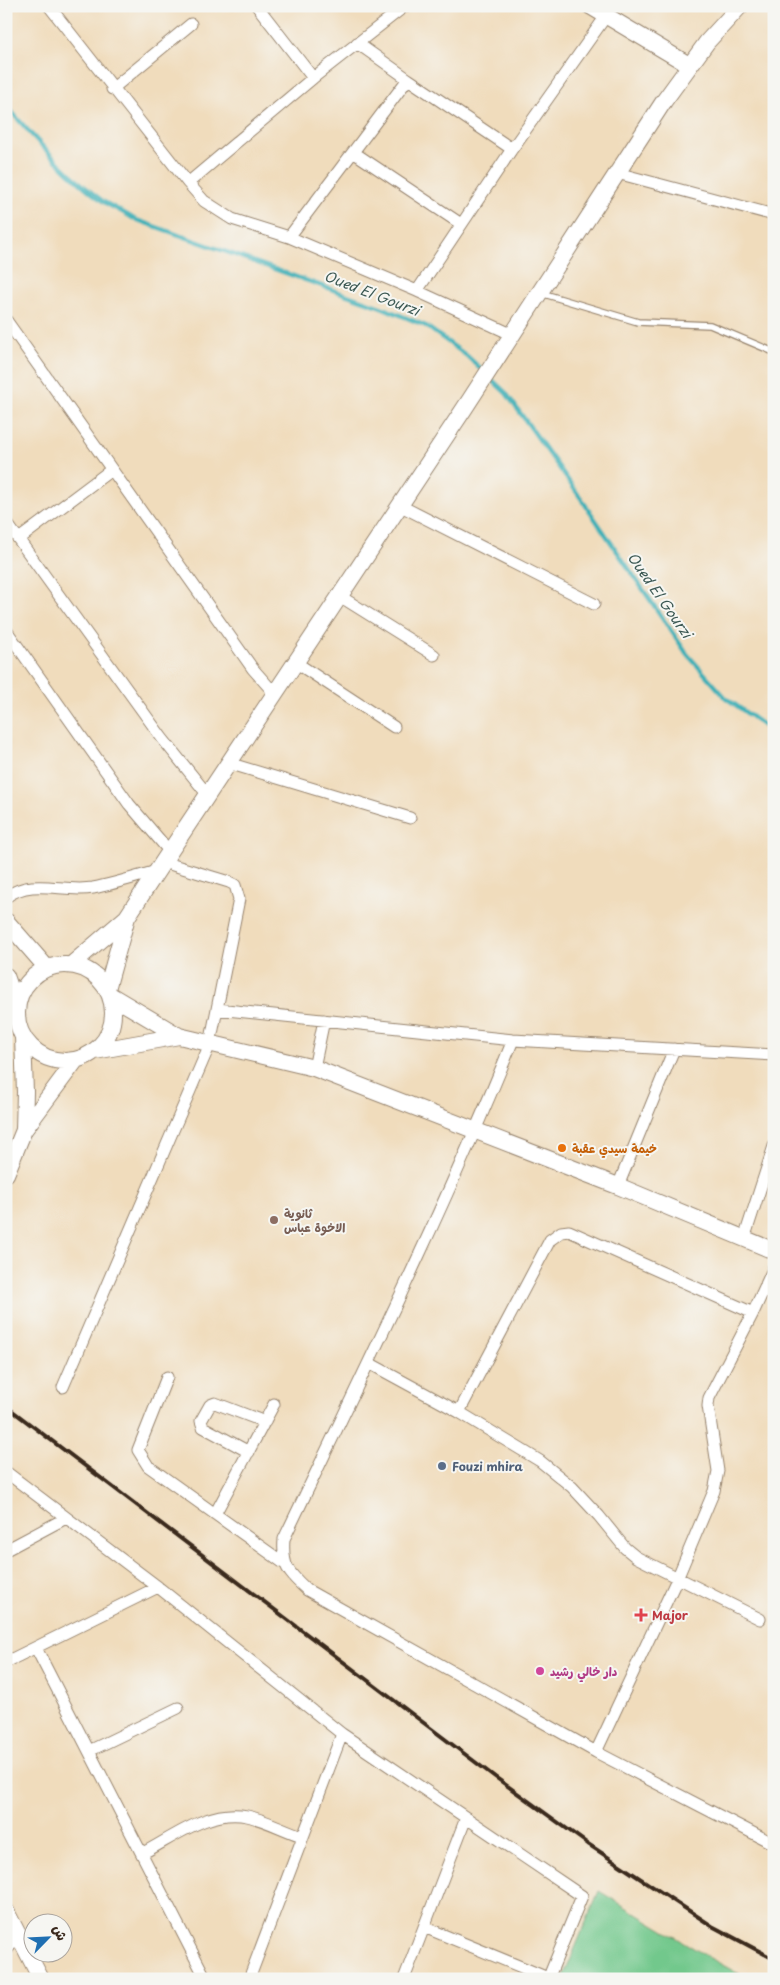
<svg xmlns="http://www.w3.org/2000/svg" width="780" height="1985" viewBox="0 0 780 1985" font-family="'Playpen Sans','Playpen Sans Arabic',sans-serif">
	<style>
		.garden { fill: #72c88c; stroke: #567955 }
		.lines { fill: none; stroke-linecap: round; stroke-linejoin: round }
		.stream { stroke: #3fb0b7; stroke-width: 4.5 }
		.lane-casing { stroke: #96836d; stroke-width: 8 }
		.street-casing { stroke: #96836d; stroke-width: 13 }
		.secondary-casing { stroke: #96836d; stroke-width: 18 }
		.lane { stroke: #fff; stroke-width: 5.5 }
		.street { stroke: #fff; stroke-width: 11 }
		.secondary { stroke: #fff; stroke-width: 16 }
		.rail { stroke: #3b2a1e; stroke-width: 4 }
		.food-dot { fill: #e8710a; stroke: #f6f6f2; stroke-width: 2 }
		.education-dot { fill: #8d6e63; stroke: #f6f6f2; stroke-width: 2 }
		.service-dot { fill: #5c6f8a; stroke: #f6f6f2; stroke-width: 2 }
		.health-dot { fill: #e0444e; stroke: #f6f6f2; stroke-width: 2 }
		.hotel-dot { fill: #d1479c; stroke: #f6f6f2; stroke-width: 2 }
		.labels { text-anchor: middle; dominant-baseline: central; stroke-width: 4; stroke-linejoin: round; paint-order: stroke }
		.food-label { font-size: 12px; font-weight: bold; fill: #c56008; stroke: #f6f6f2; text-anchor: start }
		.education-label { font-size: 12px; font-weight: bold; fill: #785e54; stroke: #f6f6f2; text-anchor: start }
		.service-label { font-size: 12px; font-weight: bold; fill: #4e5e75; stroke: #f6f6f2; text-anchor: start }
		.health-label { font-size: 12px; font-weight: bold; fill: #be3a42; stroke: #f6f6f2; text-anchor: start }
		.hotel-label { font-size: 12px; font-weight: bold; fill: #b23c85; stroke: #f6f6f2; text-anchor: start }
		.water-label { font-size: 14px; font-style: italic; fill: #3c5954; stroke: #f6f6f2 }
	</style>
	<rect width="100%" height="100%" fill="#f6f6f2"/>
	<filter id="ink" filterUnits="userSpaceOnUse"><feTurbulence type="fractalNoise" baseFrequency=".02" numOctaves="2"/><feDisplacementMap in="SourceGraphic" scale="10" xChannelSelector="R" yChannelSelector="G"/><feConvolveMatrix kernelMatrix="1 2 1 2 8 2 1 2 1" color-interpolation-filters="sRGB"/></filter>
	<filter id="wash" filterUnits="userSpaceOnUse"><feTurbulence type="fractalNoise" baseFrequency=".0096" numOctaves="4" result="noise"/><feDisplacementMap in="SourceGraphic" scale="20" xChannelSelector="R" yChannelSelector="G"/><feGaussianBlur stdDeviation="1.12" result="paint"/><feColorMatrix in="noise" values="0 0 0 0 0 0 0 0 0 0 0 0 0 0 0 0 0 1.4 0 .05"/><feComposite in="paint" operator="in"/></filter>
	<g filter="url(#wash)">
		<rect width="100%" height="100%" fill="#f0dcbc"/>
		<path class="garden" d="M599,1891l111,67 38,21h-186z"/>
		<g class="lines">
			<path class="stream" d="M6,105c29,35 61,70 98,97 10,6 21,11 30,17l247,88 45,19 41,30 39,37 74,104 107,157 39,44 48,35"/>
		</g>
	</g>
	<g filter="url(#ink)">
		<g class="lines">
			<defs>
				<path id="lane" d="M541,293l97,29 72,3 64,27"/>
				<path id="street" d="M49,6l139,177 16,18 28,18 57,18 128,54 94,43
					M257,6l56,72
					M357,43l51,36 104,70
					M112,89l79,-65
					M353,152l108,72
					M617,173l157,42
					M188,183l125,-105 92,-72
					M289,237l119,-158
					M417,291l95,-142 94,-133
					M6,320l247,349 22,25
					M399,505l195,99
					M6,522l156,216 45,56
					M19,539l92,-69
					M338,595l96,60
					M6,630l123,174 41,48
					M295,662l99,65
					M228,763l182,55
					M6,897c27,-20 56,-4 87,-9 21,-4 43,-11 64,-17
					M217,1009l296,31 261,15
					M513,1040c-69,170 -150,334 -229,499 -2,28 4,33 23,51l289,162 178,92
					M314,1068l10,-48
					M618,1186l56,-137
					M744,1239l30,-93
					M369,1363l90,49 81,49 32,26 27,29 26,32 11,9 124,62
					M167,1377l-29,73 10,16 137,98
					M63,1387l147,-343 29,-145 -4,-14 -6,-3 -66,-20
					M459,1412l91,-172 11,-8 8,-1 184,82
					M249,1452l-46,-25 -2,-6 9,-16 5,-2 50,19
					M6,1472l152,115 184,147 240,162 -34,83
					M215,1514l59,-110
					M6,1550l60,-32
					M36,1648l170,331
					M6,1662l152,-75
					M89,1751l89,-43
					M596,1752l81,-173 37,-88 4,-20 -10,-65 1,-8 44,-85 21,-46
					M143,1853c31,-16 67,-45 104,-37 19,4 37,14 55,20
					M424,1927l124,51
					M6,1951l13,-17
					M249,1979l93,-245
					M404,1979l62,-161"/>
				<path id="secondary" d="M590,6l99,59
					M6,921l41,47
					M17 1013a48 48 0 1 1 96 0a48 48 0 1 1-96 0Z
					M71,965l56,-48
					M6,976l11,31
					M107,989l20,-72 36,-55 301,-453 200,-308 43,-59 33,-36
					M110,995l69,41 135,32 304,118 156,65
					M23,1037l2,55 -1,38
					M95,1051l84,-15
					M6,1174l18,-44 52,-70
					M6,1911l35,68"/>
			</defs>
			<use href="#lane" class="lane-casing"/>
			<use href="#street" class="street-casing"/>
			<use href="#secondary" class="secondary-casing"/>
			<use href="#lane" class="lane"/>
			<use href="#street" class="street"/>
			<use href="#secondary" class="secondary"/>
			<path class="rail" d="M6,1406l489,371 93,67 124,82 62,33"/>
		</g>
	</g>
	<circle class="food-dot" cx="562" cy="1148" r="5"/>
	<circle class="education-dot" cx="274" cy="1220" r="5"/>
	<circle class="service-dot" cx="442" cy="1466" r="5"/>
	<path class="health-dot" d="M638.5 1607.5h5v5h5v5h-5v5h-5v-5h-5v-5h5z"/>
	<circle class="hotel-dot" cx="540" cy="1671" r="5"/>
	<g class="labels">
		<g class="food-label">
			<text x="572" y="1148">خيمة سيدي عقبة</text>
		</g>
		<g class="education-label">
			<text x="284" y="1213">ثانوية<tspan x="284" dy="14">الاخوة عباس</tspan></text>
		</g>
		<g class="service-label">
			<text x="452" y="1466">Fouzi mhira</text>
		</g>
		<g class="health-label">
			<text x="652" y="1615">Major</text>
		</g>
		<g class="hotel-label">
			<text x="550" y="1671">دار خالي رشيد</text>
		</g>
		<g class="water-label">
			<text transform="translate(372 293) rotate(21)">Oued El Gourzi</text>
			<text transform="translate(660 595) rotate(55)">Oued El Gourzi</text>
		</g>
	</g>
	<rect width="780" height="1985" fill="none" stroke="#f6f6f2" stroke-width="25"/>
	<g transform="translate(48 1938) rotate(66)"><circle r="24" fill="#f6f6f2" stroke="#aba49d"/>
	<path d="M0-4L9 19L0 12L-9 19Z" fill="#1f6fb2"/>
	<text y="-8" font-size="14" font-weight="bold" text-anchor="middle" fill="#3b2a1e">ش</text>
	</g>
</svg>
